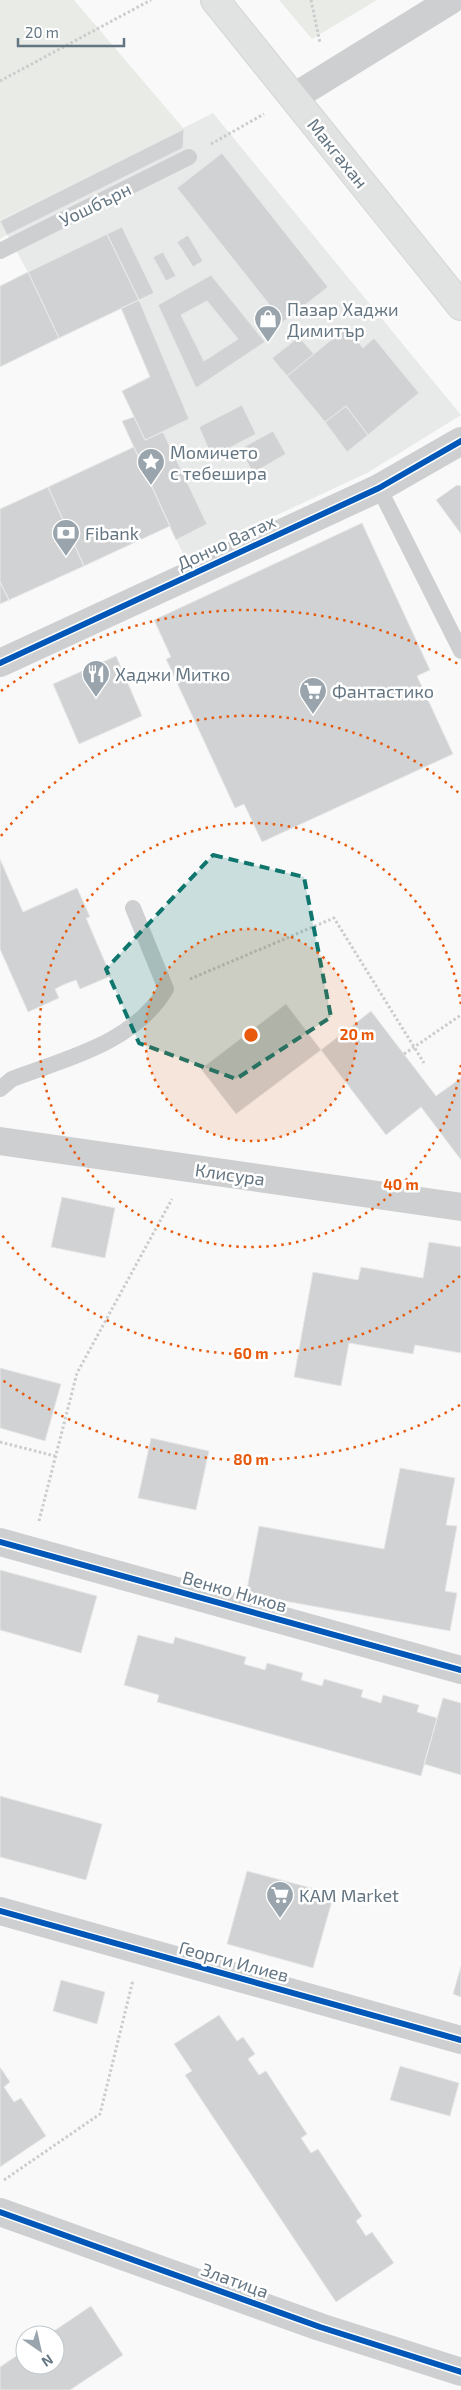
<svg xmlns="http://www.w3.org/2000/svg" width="461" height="2390" viewBox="0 0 461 2390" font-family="'Exo 2',sans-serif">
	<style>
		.built { fill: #e8e9e9 }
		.green { fill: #e8ebe6 }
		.building { fill: #d0d2d3; stroke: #e8e8e8; fill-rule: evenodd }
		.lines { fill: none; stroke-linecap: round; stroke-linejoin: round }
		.secondary-casing { stroke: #d5d6d7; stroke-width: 30 }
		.path { stroke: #cbcccd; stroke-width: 3; stroke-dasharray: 2.5 2.5; stroke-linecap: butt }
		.lane { stroke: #cecfd0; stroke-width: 16 }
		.street { stroke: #cecfd0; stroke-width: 28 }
		.secondary { stroke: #e1e2e2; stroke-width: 28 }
		.cycleway-casing { stroke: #fff; stroke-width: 9 }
		.cycleway { stroke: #0057b8; stroke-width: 6 }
		.marked { fill: #0f766e; fill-opacity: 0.2; stroke: #0f766e; stroke-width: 4; stroke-dasharray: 10 6; stroke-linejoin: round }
		.ring { fill: none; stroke: #e8590c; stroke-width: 2.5; stroke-dasharray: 2.5 5 }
		.labels { text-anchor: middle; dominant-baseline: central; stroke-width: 5; stroke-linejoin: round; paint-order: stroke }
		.street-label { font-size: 18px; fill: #657683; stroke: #fff }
		.poi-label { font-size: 18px; fill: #657683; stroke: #fff; text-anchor: start }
		.centre { fill: #e8590c; stroke: #fff; stroke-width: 2.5 }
		.ring-label { font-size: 15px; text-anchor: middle; font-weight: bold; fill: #e8590c; stroke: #fff; stroke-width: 5; stroke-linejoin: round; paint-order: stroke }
	</style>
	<rect width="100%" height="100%" fill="#f9f9f9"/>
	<path class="built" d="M213,113l248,302 -92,57 -184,86 -63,-137 12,-4 -12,-26 28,-15 -29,-68 -14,-74 -79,38 -28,-51z"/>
	<path class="green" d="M0,0h74l110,129 -184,91 7,15 -7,4z
		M279,0h98l-65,39z"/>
	<path class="building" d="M184,129l-1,19 -176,87 -7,-14z
		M222,153l106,134 -45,35 -106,-134z
		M122,227l32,66 -15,7 -32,-66z
		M107,234l32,66 -80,38 -31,-66z
		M188,235l15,26 -10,6 -16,-25z
		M163,252l13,24 -10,5 -13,-24z
		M28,272l31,66 -59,29v-81z
		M211,275l54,67 -69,46 -38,-83zM207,301l31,38 -34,22 -23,-46z
		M139,300l50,119 -44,21 -23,-49 28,-14 -29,-69z
		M347,327l16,21 11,-10 45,55 -51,42 -22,-29 -21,16 -38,-46z
		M299,337l15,17 -27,22 -15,-18z
		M242,405l14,29 -44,23 -13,-30z
		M346,406l22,29 -21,17 -22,-30z
		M134,417l11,23 18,-8 44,92 -31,16 -54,-119z
		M273,431l13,23 -33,19 -13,-24z
		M134,447l36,79 -86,40 -36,-79z
		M457,485l4,1v48l-25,-34z
		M48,487l36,79 -75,34 -9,-18v-73z
		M362,523l68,147 -13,6 36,78 -191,88 -18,-38 -9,4 -69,-149 5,-2 -17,-37z
		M0,582l9,18 -9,4z
		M116,656l26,60 -63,28 -26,-60z
		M0,859l23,53 54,-24 13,29 -4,1 25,58 -31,13 -4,-9 -11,4 -10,5 4,9 -31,14 -28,-63z
		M286,1004l35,46 -85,64 -35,-45z
		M371,1011l65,85 25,-18v82l-40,-53 -35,28 -65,-85z
		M62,1197l53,11 -10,50 -54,-11z
		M429,1242l32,5v106l-46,-8 -2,9 -64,-11 -8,43 -47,-9 19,-105 45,8 3,-13 62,11z
		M0,1368l61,16 -16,57 -45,-13z
		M151,1438l58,13 -13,59 -58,-12z
		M400,1468l55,10 -9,47 11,1 -12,65 12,2 -7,38 -204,-37 13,-68 125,23z
		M0,1570l97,26 -16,57 -81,-23z
		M138,1635l35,9 2,-7 71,20 -2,7 21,6 2,-7 36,10 -2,7 21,6 2,-7 39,11 -2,7 20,6 2,-8 36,10 -2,7 20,6 -16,58 -264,-74 2,-7 -35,-10z
		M443,1698l18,5v72l-37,-11z
		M0,1796l102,28 -16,56 -86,-23z
		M247,1871l87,23 -21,74 -86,-24z
		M461,1966v31l-8,-3z
		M61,1980l44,12 -8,32 -44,-13z
		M219,2015l18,26 6,-4 12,17 -7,5 11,16 7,-4 41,63 -6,4 10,15 7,-4 44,67 -6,5 10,15 6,-4 22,31 -58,39 -151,-227 7,-4 -18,-27z
		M400,2066l59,17 -9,33 -60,-16z
		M0,2067l10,15 -6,5 10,15 7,-4 25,38 -46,31z
		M91,2306l32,49 -53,35h-70v-23l25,-17v15h30v-30h-7z"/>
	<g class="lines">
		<defs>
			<path id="secondary" d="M215,0l246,306"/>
		</defs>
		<use href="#secondary" class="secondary-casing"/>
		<path class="path" d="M311,0l9,43
			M0,81l151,-81
			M211,144l53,-30
			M190,979l144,-61 90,145
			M404,1054l57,-39
			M0,1442l55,14
			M39,1521l38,-148 95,-174
			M4,2180l96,-66 33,-134"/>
		<path class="lane" d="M0,251l189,-94
			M379,488l82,163
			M0,1089l12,-10c55,-21 122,-36 154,-90l-33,-81"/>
		<path class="street" d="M294,97l157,-97
			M0,663l379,-175 82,-47
			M0,1141l461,66
			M0,1542l461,128
			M0,1911l461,129
			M0,2212l320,115 141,45"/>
		<use href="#secondary" class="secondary"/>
		<defs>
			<path id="cycleway" d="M0,663l379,-175 82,-47
				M0,1542l461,128
				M0,1911l461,129
				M0,2212l320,115 141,45"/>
		</defs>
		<use href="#cycleway" class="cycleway-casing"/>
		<use href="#cycleway" class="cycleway"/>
	</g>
	<path class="marked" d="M213,855l91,22 27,140 -95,62 -97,-36 -33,-74z"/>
	<circle cx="251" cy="1035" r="106" fill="#e8590c" fill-opacity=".12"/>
	<g class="ring">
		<circle cx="251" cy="1035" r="106"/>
		<path d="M461 1065A212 212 0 1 1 461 1005"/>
		<path d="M460 1276A319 319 0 0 1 1 1234M1 836A319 319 0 0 1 460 794"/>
		<path d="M460 1405A425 425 0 0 1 1 1379M1 691A425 425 0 0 1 460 665"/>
	</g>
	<defs>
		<symbol id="shop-pin" viewBox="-11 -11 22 30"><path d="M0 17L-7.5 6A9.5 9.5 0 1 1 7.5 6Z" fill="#99a4ac" stroke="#fff"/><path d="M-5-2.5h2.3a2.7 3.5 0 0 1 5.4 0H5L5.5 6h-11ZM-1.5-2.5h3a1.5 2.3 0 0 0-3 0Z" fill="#fff"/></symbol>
		<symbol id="sight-pin" viewBox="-11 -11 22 30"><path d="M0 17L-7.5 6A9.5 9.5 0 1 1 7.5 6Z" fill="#99a4ac" stroke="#fff"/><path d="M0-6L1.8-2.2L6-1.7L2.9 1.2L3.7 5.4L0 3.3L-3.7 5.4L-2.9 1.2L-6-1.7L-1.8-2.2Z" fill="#fff"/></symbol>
		<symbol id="bank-pin" viewBox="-11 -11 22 30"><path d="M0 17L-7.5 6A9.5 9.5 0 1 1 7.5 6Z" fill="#99a4ac" stroke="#fff"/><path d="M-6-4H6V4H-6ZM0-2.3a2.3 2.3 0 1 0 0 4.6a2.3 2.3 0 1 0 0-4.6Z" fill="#fff"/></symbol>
		<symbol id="restaurant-pin" viewBox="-11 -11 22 30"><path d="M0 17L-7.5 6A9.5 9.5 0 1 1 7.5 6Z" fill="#99a4ac" stroke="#fff"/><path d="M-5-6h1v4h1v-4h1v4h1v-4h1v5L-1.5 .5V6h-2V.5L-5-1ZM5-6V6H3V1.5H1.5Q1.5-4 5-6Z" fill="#fff"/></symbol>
		<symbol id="supermarket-pin" viewBox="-11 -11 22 30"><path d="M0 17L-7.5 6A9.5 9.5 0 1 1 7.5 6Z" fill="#99a4ac" stroke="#fff"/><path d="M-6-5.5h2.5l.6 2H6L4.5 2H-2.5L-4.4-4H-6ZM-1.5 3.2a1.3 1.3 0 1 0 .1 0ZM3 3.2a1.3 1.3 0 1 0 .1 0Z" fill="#fff"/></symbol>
	</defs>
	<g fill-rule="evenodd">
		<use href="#shop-pin" x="252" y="303" width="32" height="43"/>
		<use href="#sight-pin" x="135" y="446" width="32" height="43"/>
		<use href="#bank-pin" x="50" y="517" width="32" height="43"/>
		<use href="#restaurant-pin" x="80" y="658" width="32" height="43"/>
		<use href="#supermarket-pin" x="297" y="675" width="32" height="43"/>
		<use href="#supermarket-pin" x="264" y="1879" width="32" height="43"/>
	</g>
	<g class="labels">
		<g class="street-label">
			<text transform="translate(338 153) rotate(51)">Макгахан</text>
			<text transform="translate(95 204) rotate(-26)">Уошбърн</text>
			<text transform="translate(226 542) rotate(-25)">Дончо Ватах</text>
			<text transform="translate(230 1174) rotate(8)">Клисура</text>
			<text transform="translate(235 1591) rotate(16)">Венко Ников</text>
			<text transform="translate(234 1961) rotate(15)">Георги Илиев</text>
			<text transform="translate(235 2280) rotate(20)">Златица</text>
		</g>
		<g class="poi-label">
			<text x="287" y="309">Пазар Хаджи<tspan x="287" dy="21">Димитър</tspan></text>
			<text x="170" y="452">Момичето<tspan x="170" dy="21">с тебешира</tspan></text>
			<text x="85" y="533">Fibank</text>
			<text x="115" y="674">Хаджи Митко</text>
			<text x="332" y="691">Фантастико</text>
			<text x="299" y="1895">KAM Market</text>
		</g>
	</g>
	<circle cx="251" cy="1035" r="8" class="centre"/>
	<g class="ring-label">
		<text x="357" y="1040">20 m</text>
		<text x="401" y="1190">40 m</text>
		<text x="251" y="1359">60 m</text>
		<text x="251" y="1465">80 m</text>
	</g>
	<g transform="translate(40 2350) rotate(146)"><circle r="24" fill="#ffffff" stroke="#c1c8cd"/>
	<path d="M0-4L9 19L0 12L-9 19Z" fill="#99a4ac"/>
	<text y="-8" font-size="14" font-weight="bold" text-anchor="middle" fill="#657683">N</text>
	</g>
	<path d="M18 38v8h106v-8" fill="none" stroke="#657683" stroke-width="2.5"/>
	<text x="25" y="38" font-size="15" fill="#657683" stroke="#ffffff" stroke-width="4" paint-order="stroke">20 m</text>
</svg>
